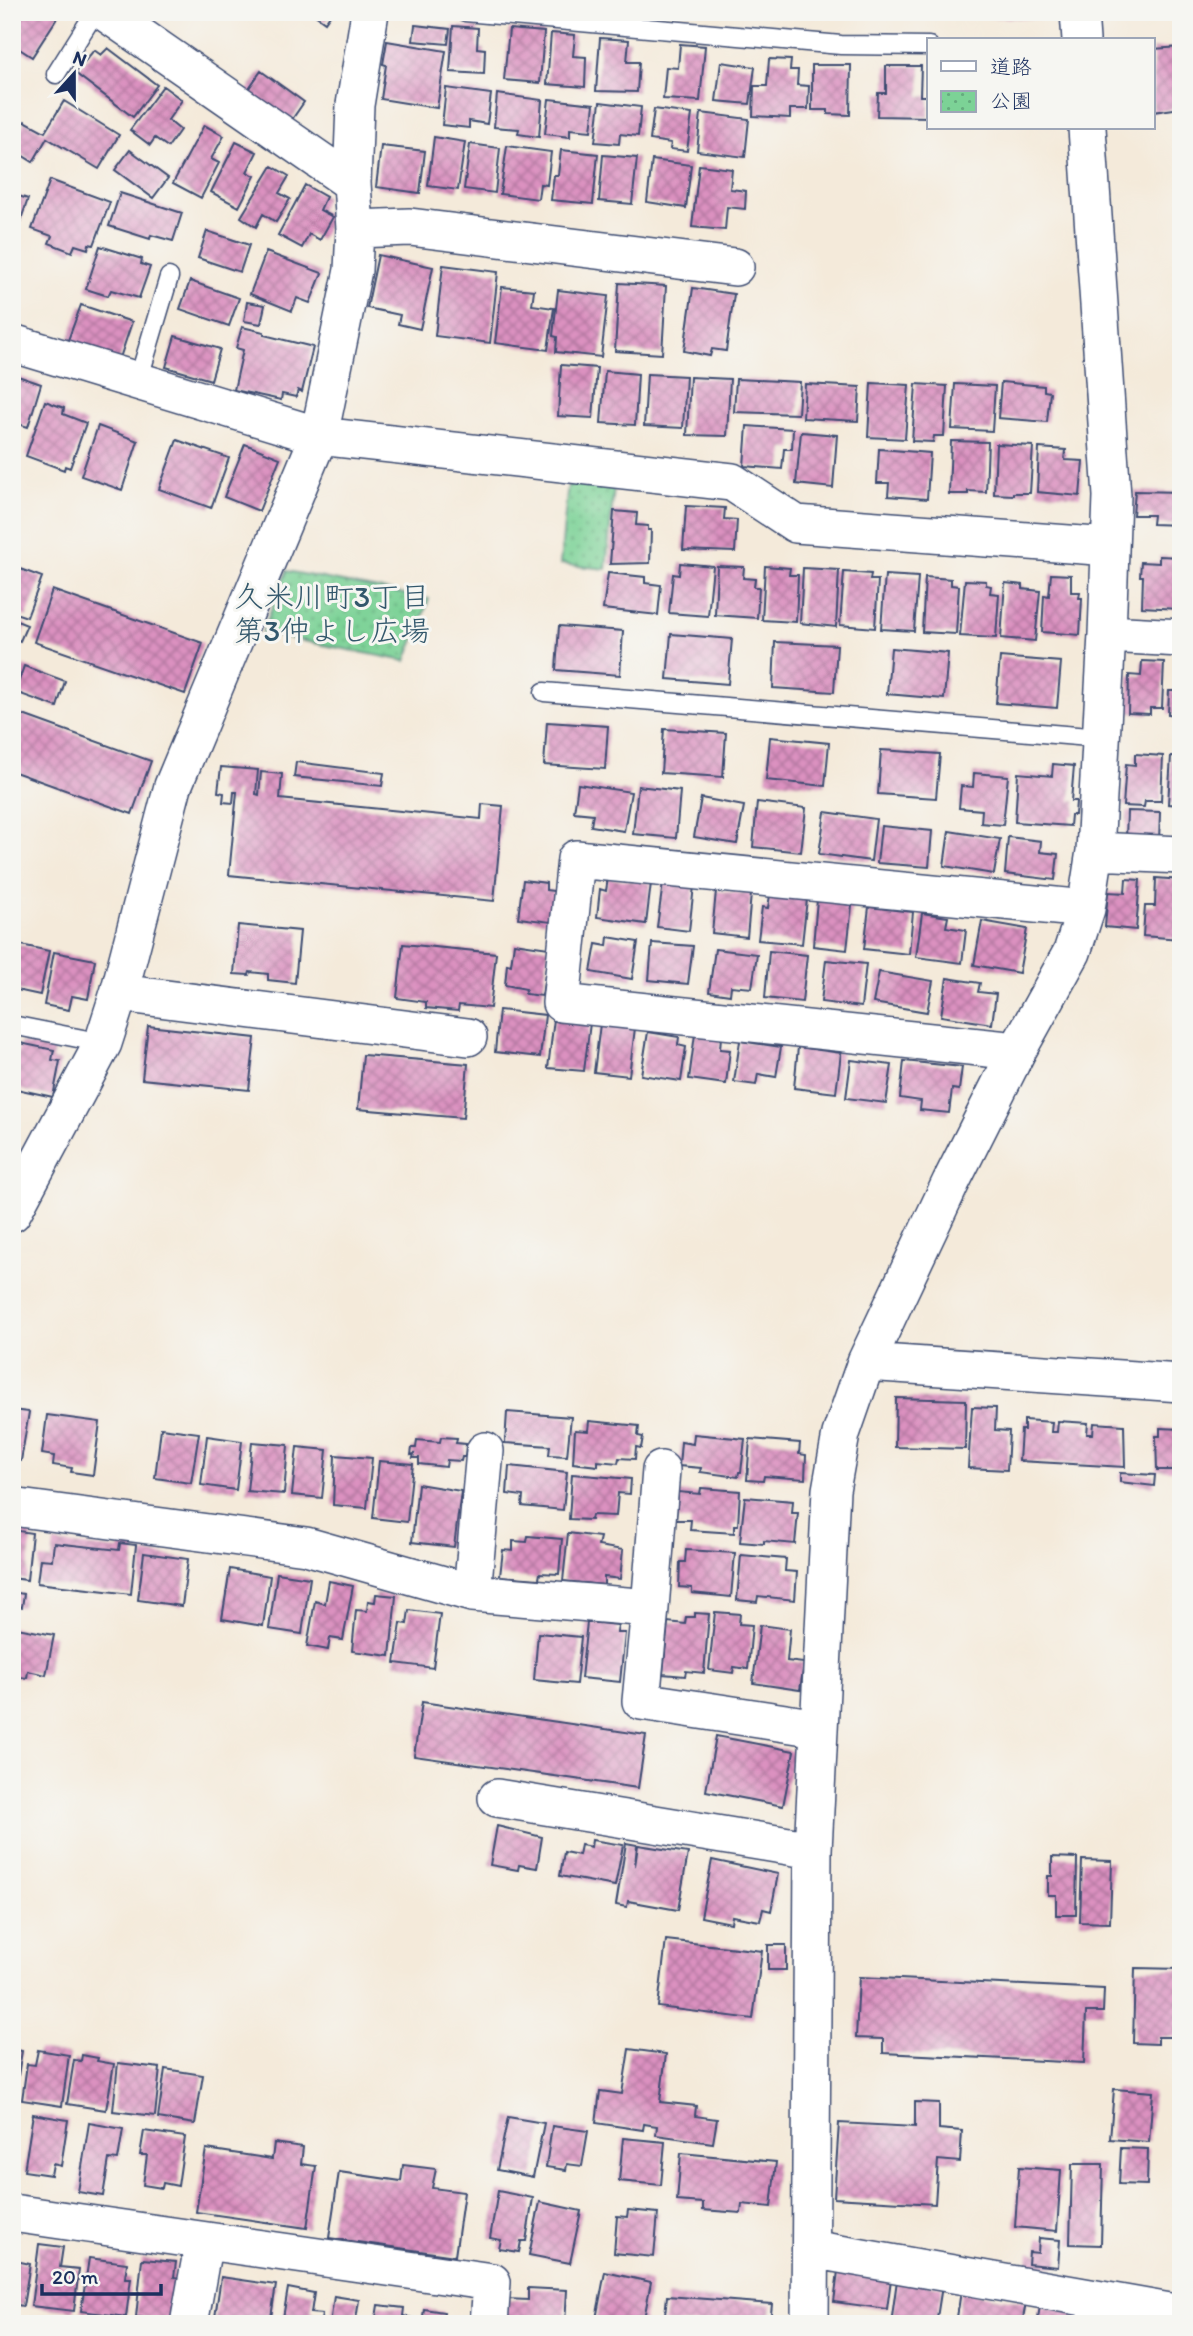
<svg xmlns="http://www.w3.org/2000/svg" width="1193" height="2336" viewBox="0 0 1193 2336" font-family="Itim,'Klee One',sans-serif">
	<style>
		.park { fill: url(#park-dots); stroke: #4c807a; stroke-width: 2 }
		.building { fill: url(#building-cross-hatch) }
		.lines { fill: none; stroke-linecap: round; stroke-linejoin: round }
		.service-casing { stroke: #3c4b71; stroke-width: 21 }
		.minor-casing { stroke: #3c4b71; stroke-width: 40 }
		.service { stroke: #fff; stroke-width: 18 }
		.minor { stroke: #fff; stroke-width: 37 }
		.labels { text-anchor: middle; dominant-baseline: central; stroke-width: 6; stroke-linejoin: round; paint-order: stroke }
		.park-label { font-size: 30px; fill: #33586c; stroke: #f6f6f2 }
	</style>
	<defs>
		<pattern id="park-dots" width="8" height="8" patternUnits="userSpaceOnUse" patternTransform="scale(1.75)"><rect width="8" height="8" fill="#7cd296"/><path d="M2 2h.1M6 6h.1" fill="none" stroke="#65ab7e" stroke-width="1.8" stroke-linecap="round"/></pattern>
		<pattern id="building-cross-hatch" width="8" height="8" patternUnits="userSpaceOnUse" patternTransform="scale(1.75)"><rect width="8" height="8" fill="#db91c0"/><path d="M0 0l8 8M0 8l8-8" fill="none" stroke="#b1779f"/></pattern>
	</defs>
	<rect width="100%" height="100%" fill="#f6f6f2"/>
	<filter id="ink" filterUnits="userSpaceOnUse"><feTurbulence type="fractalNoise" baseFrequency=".0143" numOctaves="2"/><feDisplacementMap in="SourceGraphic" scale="14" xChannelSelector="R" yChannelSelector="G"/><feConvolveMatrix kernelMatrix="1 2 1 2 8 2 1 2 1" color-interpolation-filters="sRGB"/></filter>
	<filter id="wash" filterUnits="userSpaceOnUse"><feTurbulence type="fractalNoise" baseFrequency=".00686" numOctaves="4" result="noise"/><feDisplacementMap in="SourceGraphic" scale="28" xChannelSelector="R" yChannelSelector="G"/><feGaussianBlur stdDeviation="1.57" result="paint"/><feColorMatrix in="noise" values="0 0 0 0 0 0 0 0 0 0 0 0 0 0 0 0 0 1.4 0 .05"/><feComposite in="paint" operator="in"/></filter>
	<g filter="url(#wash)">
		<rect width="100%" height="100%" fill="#f4eada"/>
		<path class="park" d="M568,483l46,4 -8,82 -46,-5z
			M287,571l142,28 -23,62 -144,-28z"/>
		<g id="blocks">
			<path class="building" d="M12,12h49l-29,45 -20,-13z
				M311,12h21l-7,10z
				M980,12h69v7l-69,-2z
				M415,25l35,4 -2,15 -35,-3z
				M453,26l25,2 -1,20 8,1 -1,25 -34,-2z
				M509,29l35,3 -4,51 -36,-3z
				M551,33l24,2 -2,21 13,1 -1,30 -38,-3z
				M600,38l29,2 -2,22h12l-2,30 -41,-1z
				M387,41l59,10 -9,57 -56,-9 5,-34 -3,-1z
				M680,44l25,2 -5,55 -37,-2 3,-32 12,1z
				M1181,47v61l-28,4v-63z
				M108,48l49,37 -24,32 -58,-44 19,-23 7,5z
				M769,59l22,1 -1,10h8l-1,15 12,1 -1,23h-18v9l-37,-2 1,-30h13z
				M721,62l34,5 -5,37 -34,-3z
				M812,65h39l-1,50 -22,-1v-4h-16z
				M886,66h35l-1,30h9v21l-52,-1 1,-23h8z
				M261,71l43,31 -18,26 -44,-30z
				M163,86l19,14 -14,20 12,10 -12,17 -13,-9 -5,7 -20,-15z
				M446,88l45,6 -4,30 -18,-3v7l-27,-3z
				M497,94l45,6 -3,37 -21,-3 1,-5 -25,-2z
				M549,99l45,5 -3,27 -21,-2v8l-25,-3z
				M64,101l55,34 -20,34 -52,-31 -14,24 -21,-13v-7l13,-21 20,11z
				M600,102l41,5 -3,29 -18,-2 -1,10 -24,-2z
				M654,109l38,5 -5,37 -17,-2 1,-6 -21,-3z
				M701,113l48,6 -4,38 -48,-6z
				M204,125l20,11 -13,23 8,4 -18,35 -28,-15z
				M434,137l31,5 -7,48 -30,-4z
				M236,142l21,10 -10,20 8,4 -16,31 -28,-15z
				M470,144l30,4 -5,45 -31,-4z
				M381,146l44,5 -5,42 -44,-6z
				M507,146l44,6 -4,33 -7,-1 -2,15 -38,-5z
				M130,150l38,28 -15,20 -38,-28z
				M561,150l37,4 -5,50 -42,-4 3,-25h4z
				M603,155l34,3 -5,46 -33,-3z
				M652,160l39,5 -5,43 -39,-6z
				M699,165l33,4 -2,20 16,2 -1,18 -18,-2 -2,23 -33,-3z
				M272,166l17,10 -10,17 11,6 -14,23 -13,-8 -7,13 -15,-10z
				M50,180l60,22 -16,43 -5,-1 -1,5 -13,-4 -3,7 -23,-9 3,-7 -20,-7z
				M305,185l21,12 -6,13 13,7 -13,23 -11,-6 -7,14 -24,-13z
				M120,193l62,20 -9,28 -22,-6 -1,4 -41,-13z
				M12,194l16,5 -12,35 -4,-2z
				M207,231l42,14 -9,27 -42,-14z
				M100,246l42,13 -1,5 9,3 -11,31 -28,-8 -3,6 -22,-7z
				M266,252l56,21 -12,30 -13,-5 -5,13 -42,-17z
				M378,255l55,12 -13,62 -22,-5 2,-9 -33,-7z
				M443,265l55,7 -8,71 -55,-7z
				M190,281l49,17 -10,28 -49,-17z
				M619,283l47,3 -4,68 -47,-3z
				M502,287l32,3 -2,15 22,3 -6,42 -53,-7z
				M693,288l41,6 -8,57 -14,-2 -2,7 -26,-5z
				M558,290l50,6 -7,61 -45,-5 1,-15 -4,-1z
				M247,302l18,3 -4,19 -17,-3z
				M81,305l51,17 -13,39 -52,-18z
				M242,327l22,5v3l49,12 -11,45 -4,-2 -2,7 -14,-3 -1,6 -47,-10 9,-40 -7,-2z
				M175,336l45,13 -9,31 -45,-13z
				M561,365l36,3 -4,50 -35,-2z
				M605,371l33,3 -3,51 -34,-2z
				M12,374l29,10 -13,43 -16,-5z
				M647,374l39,2 -3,52 -39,-2z
				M690,377l40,2 -3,57 -40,-1z
				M736,379l64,3 -2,32 -64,-2z
				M1001,382l43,4v5l6,1 -3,30 -49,-4z
				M871,383l38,2 -4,54 -37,-2z
				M805,384l55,3 -2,34 -55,-3z
				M916,384l31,2 -3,50h-10l-1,6 -21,-1z
				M955,384l40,2 -3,45 -40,-2z
				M45,401l19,7 -1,6 23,9 -16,45 -5,-2 -1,4 -38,-14z
				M98,426l40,15 -16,49 -41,-14z
				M747,426l46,3 -1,20h-8l-2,20 -38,-3z
				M801,432l36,3 -4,53 -37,-4z
				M177,440l52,18 -18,50 -52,-19z
				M951,441l37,1 -2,50 -18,-1v3h-19z
				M245,444l35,14 -21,53 -35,-14z
				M996,444l37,2 -3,47h-17v2l-19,-1z
				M1039,448l27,2 -1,10 18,1 -3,35 -43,-4z
				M879,449l51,4 -3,46 -39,-3 1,-13h-12z
				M1135,491l46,1v33l-29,-1 1,-9h-20z
				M686,506l39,2 -1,11 13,1 -2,32 -52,-2z
				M614,511l23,2 -1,12 12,1v4h3l-1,33 -40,1z
				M1159,556l22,1 -2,52 -37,-2 1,-31h-3l1,-14 18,1z
				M680,563l33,3 -5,50 -39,-3 4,-39 6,1z
				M12,566l30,11 -15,40 -15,-5z
				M717,566l27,1 -1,11 12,1 -1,8h5l-2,31 -42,-3z
				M765,566l25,2 -1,7h9l-2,47 -34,-2z
				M803,568l36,2 -3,57 -36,-4z
				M844,572l27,2 -1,6h8l-3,48 -35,-3z
				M608,573l37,4v6l16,2 -3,30 -55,-6z
				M1051,574l20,1v17h9l-1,6h3l-2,37 -38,-3 2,-37 5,1z
				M885,575l33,2 -4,54 -33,-2z
				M925,577l26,2v6l8,1 -3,48 -34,-2z
				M965,580l21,1v4l5,1 -1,7 9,1 -3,44 -36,-2z
				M1005,583l18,2v4l17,2 -5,50 -34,-3z
				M52,590l151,53 -18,51 -151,-52z
				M12,619l15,6 -7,16 -8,-3z
				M559,626l64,5 -3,44 -64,-5z
				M671,634l61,5 -4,45 -61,-5z
				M775,642l62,3 -3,47 -61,-4z
				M891,648l57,5 -4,46 -57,-5z
				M1000,657l61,5 -4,46 -61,-5z
				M1142,661l22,1 -2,46h-12v6l-22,-1 1,-38 12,1z
				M24,666l41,15 -8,26 -42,-15z
				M1179,680h2v35l-13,-1 1,-23h9z
				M12,711l139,50 -19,53 -120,-43z
				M547,722l61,4 -3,43 -61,-4z
				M664,729l62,4 -3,44 -62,-4z
				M770,737l59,6 -4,43 -59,-6z
				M881,750l59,4 -4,44 -58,-4z
				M1135,754l28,2 -2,45h-16l-1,6 -21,-1 3,-42 9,1z
				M1171,756l10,1v48l-13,-1z
				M296,762l88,11 -2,13 -88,-9z
				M1053,764l21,2 -3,35h5l-1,14h-4l-1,11 -55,-4 3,-49 34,3z
				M221,767l37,3 -2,24 3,1 2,-23 21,2 -2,25 201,20 1,-15 21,2 -9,95 -265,-26 8,-83h-3l-1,11 -10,-1 1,-9 -6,-1z
				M974,773l34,3 -5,49 -22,-2 1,-13 -23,-2 2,-22 12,1z
				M578,784l53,8 -7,39 -33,-5 2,-12 -19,-2z
				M638,786l42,5 -4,47 -43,-4z
				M701,798l43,8 -7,38 -43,-7z
				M757,802l49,6 -5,44 -48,-5z
				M1127,811l33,1 -1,29 -33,-2z
				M825,812l51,7 -5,42 -52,-7z
				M881,826l51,5 -3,36 -52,-4z
				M949,831l51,8 -6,35 -50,-8z
				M1008,837l33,4 -1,11 18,2 -3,26 -50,-6z
				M608,878l43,5 -5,41 -49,-7 3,-28 6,2z
				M1156,878l25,2 -1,59 -37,-3 2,-30h10z
				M1126,879l14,1 -4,50 -31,-3 3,-35 17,1z
				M523,880l23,3v7l8,1 -3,31 -33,-4z
				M663,883l31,3 -5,45 -32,-4z
				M716,891l35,3 -4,43 -35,-4z
				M770,895l37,4 -5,45 -44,-4 4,-33 6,1z
				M817,900l35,5 -5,45 -34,-4z
				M869,907l44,5 -4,42 -45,-5z
				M922,913l26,4 -2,10 20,3 -4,33 -46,-6z
				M982,921l45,8 -8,44 -45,-8z
				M238,925l62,6 -5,52 -27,-3v-6l-18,-2 -1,3 -15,-1z
				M608,937l30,5 -6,37 -41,-7 5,-28 11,2z
				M12,943l37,8 -9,44 -28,-6z
				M514,943l35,5 -7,48 -17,-2 1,-5 -21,-4 2,-21 4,1z
				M652,943l41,3 -5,38 -39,-4z
				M403,944l93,9 -6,55 -31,-3 -1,6 -32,-3v-6l-29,-4z
				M715,949l42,5 -5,34 -21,-2 -1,9 -21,-3z
				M769,951l38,4 -5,47 -37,-4z
				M54,952l41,8 -7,39 -16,-3 -3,14 -25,-5z
				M826,960l40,4 -5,43 -40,-5z
				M879,972l54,9 -6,31 -54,-9z
				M947,978l33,5 -2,9 18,2 -4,30 -51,-8z
				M499,1010l46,5 -5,42 -45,-5z
				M554,1019l36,4 -6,48 -36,-3z
				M600,1024l35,4 -6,48 -35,-4z
				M148,1026l107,12 -6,52 -107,-11z
				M648,1032l31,5 -1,8 8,2 -5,34 -40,-6z
				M695,1034l26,3 -1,12 10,1 -4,34 -37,-5z
				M740,1041l41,6 -5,30 -18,-3 -2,11 -22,-3z
				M20,1043l34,7 -2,10 8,1 -7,36 -41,-9v-10z
				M798,1047l43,6 -5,40 -42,-5z
				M363,1055l105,9 -5,54 -105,-9z
				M851,1060l41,5 -6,38 -40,-5z
				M904,1061l58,6 -3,23 -7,-1 -3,24 -29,-3 1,-9 -21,-3z
				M12,1107l7,2 -6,26h-1z
				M896,1398l70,2 -1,49 -70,-2z
				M972,1407l24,1 -1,22 14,1 -2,39 -39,-2z
				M12,1410l17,2 -8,49 -9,-1z
				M507,1412l64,5 -4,39 -18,-1 1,-9 -45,-3z
				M47,1415l53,7 -7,53 -22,-3 1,-4 -19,-3 1,-9 -12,-2z
				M1024,1420l28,2 -1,10h6l1,-11 30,2 -1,11h6l1,-11 30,2 1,42 -106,-6 2,-31h3z
				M589,1421l50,5 -1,10 5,1 -2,11 -5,-1 -1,12 -16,-1 -1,5 -20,-2v5l-25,-3 2,-33 13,1z
				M161,1428l38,5 -8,50 -36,-5z
				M1160,1428l21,1v41h-24l-1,-34h4z
				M694,1434l51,5 -4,33h-2l-1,5 -38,-5 1,-4 -22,-2 2,-24 12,2z
				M207,1436l35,5 -6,49 -35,-5z
				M441,1437l16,1 -1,5 10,1 -1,13h-3l-1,4 -14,-1 -1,7 -27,-3v-6h-6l1,-4 -3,1 1,-7h4l1,-8 23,2z
				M750,1439l50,4 -1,11 7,1 -1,24 -41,-3 -1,5 -16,-1z
				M252,1442l36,3 -4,49 -37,-3z
				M297,1447l30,3 -5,48 -30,-3z
				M335,1455l37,3 -5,50 -34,-3z
				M379,1461l34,3 -6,58 -34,-4z
				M509,1466l58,6 -4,38 -41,-4 1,-10 -16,-2z
				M1120,1473l35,2 -1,11 -34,-4z
				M572,1474l59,5 -1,15 -12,-1 -2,23 -24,-1 -1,5 -22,-1z
				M418,1484l43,7 -7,56 -42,-5z
				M701,1488l39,3 -2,34h-4v8l-44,-3 1,-10h-15l2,-28 22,2z
				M745,1497l48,4 -1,12h6l-3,31 -31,-3v3l-24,-2z
				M12,1530l20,3 -5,47 -15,-2z
				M568,1533l32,4 -2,9 25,4 -3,29 -16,-2v8l-41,-4z
				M528,1536l34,3 -3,35 -19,-1 -1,6 -39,-3 3,-26 10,1v-10l14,1z
				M54,1543l65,7 1,-7 16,2 -5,49 -94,-11 3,-24 12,1z
				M686,1550l49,3 -4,44 -39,-4v-5l-13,-1 1,-25h5z
				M144,1553l44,6 -6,47 -44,-6z
				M741,1555l45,4 -1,12 12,1 -2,28 -37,-4 -1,6 -20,-2z
				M230,1569l40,7 -7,50 -41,-7z
				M277,1573l33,5 -8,56 -33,-5z
				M329,1581l24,5 -10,54 -13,-2 -2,12 -21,-4 8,-45 10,3z
				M12,1592l12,2 -2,13 -10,-1z
				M376,1594l20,2 -6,60 -38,-5 4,-41 11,1 1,-10 7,1z
				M409,1610l31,4 -7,54 -38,-5 6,-40 6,1z
				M715,1612l25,2 -1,10 13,1 -4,44 -14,-2 -1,6 -24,-3z
				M695,1613l14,1 -5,59 -18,-2 -1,5 -22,-2 5,-52 17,2 1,-7h9z
				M587,1622l31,3 -1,8h8l-5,49 -39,-4z
				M760,1625l30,4 -3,32 17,2 -4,27 -47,-7z
				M12,1627l42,8 -8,40 -18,-4 -1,7 -15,-2z
				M538,1633l43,4 -5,47 -42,-4z
				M422,1702l224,33 -8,53 -224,-32z
				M716,1736l78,15 -11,55 -77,-15z
				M497,1826l45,11 -5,31 -18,-3 -1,5 -28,-5z
				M592,1840l31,5 -8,41 -55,-10 4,-24 15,3 2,-10 10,2z
				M626,1843l11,2 -2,21 3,-21 50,8 -10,57 -50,-9 -1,6 -11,-2z
				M1052,1857l25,1 -1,57h-20v-20h-8v-19h4z
				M712,1860l66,14 -7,37 -8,-2 -3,12 -28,-5 -1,7 -30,-6z
				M1082,1860l30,1 -2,62 -30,-1z
				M666,1940l96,11 -9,68 -95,-12z
				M768,1945h18v25h-18z
				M1135,1968l46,1v68h-23v7l-25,-1z
				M859,1977l245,12 -1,23h-17l-2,51 -201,-10v-14l-27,-1z
				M12,2049l10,2 -7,43 -3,-1z
				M629,2049l37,5 -6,48 36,4 -1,10 22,3 -4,24 -57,-8 1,-9 -13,-2 -1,6 -47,-7 4,-32 22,3z
				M38,2050l31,5 -7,51 -40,-6 5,-36 8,1z
				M82,2055l16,3 -1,3 17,3 -8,46 -39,-6 7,-44 7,1z
				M118,2063l42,5 -5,48 -42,-5z
				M165,2069l38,6 -8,49 -37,-6z
				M1114,2089l39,3 -4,50 -39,-3z
				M915,2102l24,1v26l23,2 -2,31 -22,-2 -3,44 -101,-6 5,-75 76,4z
				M33,2114l35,6 -7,46 -8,-2 -2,11 -27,-4z
				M508,2117l36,6 -11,54 -36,-7z
				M89,2123l34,6 -5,31 -9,-1 -6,37 -25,-4z
				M552,2126l36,5 -6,35 -15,-2 -1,6 -20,-3z
				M144,2131l41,6 -7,49 -15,-3 -1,5 -19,-3 4,-30h-7z
				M623,2138l42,4 -4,43 -42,-4z
				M274,2143l29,4 -2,17 15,2 -9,62 -111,-16 10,-63 66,10z
				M1121,2148l27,1 -1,36 -28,-1z
				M681,2153l95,9 -5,45 -29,-3 -1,9 -38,-3v-7l-26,-2z
				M1072,2164h31l-2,81 -31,-1z
				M403,2165l33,4 -4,19 32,4 -9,64 -126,-18 10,-66 62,9z
				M1019,2167l42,3 -4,61 -42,-4z
				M498,2191l35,7 -7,43h-5l-2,11 -20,-3 2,-9 -11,-2z
				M540,2202l41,9 -11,52 -41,-8z
				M628,2210l30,3 -4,44 -40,-4 3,-37 10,1z
				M1039,2238l21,2 -2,27 -30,-3 1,-12 9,1z
				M39,2244l24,3 -3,20 19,2 -5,42 -43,-5z
				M12,2253h5l-1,8 14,3 -7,42 -11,-2z
				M89,2258l38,5 -2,15h6l-5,39 -45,-6z
				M142,2259l34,3 -2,15 6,1 -4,43 -40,-4z
				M838,2271l53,8 -4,30 -53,-7z
				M605,2272l46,10 -8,42h-48z
				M221,2277l55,8 -6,39h-56z
				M897,2280l45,6 -6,38h-45z
				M288,2288l26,5 -3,20 11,1 -1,7h3v3h-42z
				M528,2288l39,2 -2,34h-59l1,-25 21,1z
				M961,2291l65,11 -4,22h-66z
				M334,2296l25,4 -3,20 10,1 -1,3h-35z
				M667,2296l105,8 -2,20h-106z
				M378,2305l26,3 -1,8 9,2 -1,6h-36z
				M1040,2306l64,11 -1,7h-66z
				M424,2309l20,3 -2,12h-20z"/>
		</g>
	</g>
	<g filter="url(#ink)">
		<use href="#blocks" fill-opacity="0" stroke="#3c4b71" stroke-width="2"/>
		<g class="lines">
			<defs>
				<path id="service" d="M465,12l376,33 88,1
					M56,74l39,-62
					M138,381l31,-104
					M544,692l557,46
					M12,1025l91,18"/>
				<path id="minor" d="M105,12l247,171
					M1079,12l2,28
					M355,229l55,-2 325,40
					M12,343l307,93 413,46 64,42 314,23
					M1107,634l74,4
					M1095,851l86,4
					M119,993l349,44
					M1017,1051l-456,-48 15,-144 510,50
					M12,1213l91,-170 16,-50 54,-207 146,-350 34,-166 2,-41 -3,-46 3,-78 15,-93
					M866,1362l315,21
					M12,1507l294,39 166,47 178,15 -9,93 177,27
					M472,1593l13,-142
					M650,1608l11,-138
					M497,1798l316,52
					M12,2213l480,69 -3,42
					M811,2249l370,65
					M189,2324l15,-83
					M810,2324l3,-474 18,-360 10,-56 25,-72 85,-180 66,-131 55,-99 14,-43 9,-58 12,-217 5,-138 -25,-368"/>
			</defs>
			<use href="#service" class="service-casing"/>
			<use href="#minor" class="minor-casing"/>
			<use href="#service" class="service"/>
			<use href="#minor" class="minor"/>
		</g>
	</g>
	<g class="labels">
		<g class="park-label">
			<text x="332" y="596">久米川町3丁目<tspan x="332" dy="34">第3仲よし広場</tspan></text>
		</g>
	</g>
	<rect width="1193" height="2336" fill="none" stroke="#f6f6f2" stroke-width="42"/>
	<rect x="927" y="38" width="228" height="91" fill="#f6f6f2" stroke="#9ea6b7" stroke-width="2"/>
	<rect x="941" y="61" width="35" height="10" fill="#ffffff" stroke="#9ea6b7" stroke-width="2"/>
	<text x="990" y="74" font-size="21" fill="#1b2f5e">道路</text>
	<rect x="941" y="91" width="35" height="21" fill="url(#park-dots)" stroke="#9ea6b7" stroke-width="2"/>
	<text x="990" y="108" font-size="21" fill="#1b2f5e">公園</text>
	<g transform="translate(74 74) rotate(21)" stroke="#f6f6f2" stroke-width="5" paint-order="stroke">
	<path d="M0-5L12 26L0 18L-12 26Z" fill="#1b2f5e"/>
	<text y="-10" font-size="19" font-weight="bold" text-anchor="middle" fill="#1b2f5e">N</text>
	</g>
	<path d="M42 2284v10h119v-10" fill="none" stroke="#1b2f5e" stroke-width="3.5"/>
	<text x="52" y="2284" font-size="21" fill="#1b2f5e" stroke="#f6f6f2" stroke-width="5" paint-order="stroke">20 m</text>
</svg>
